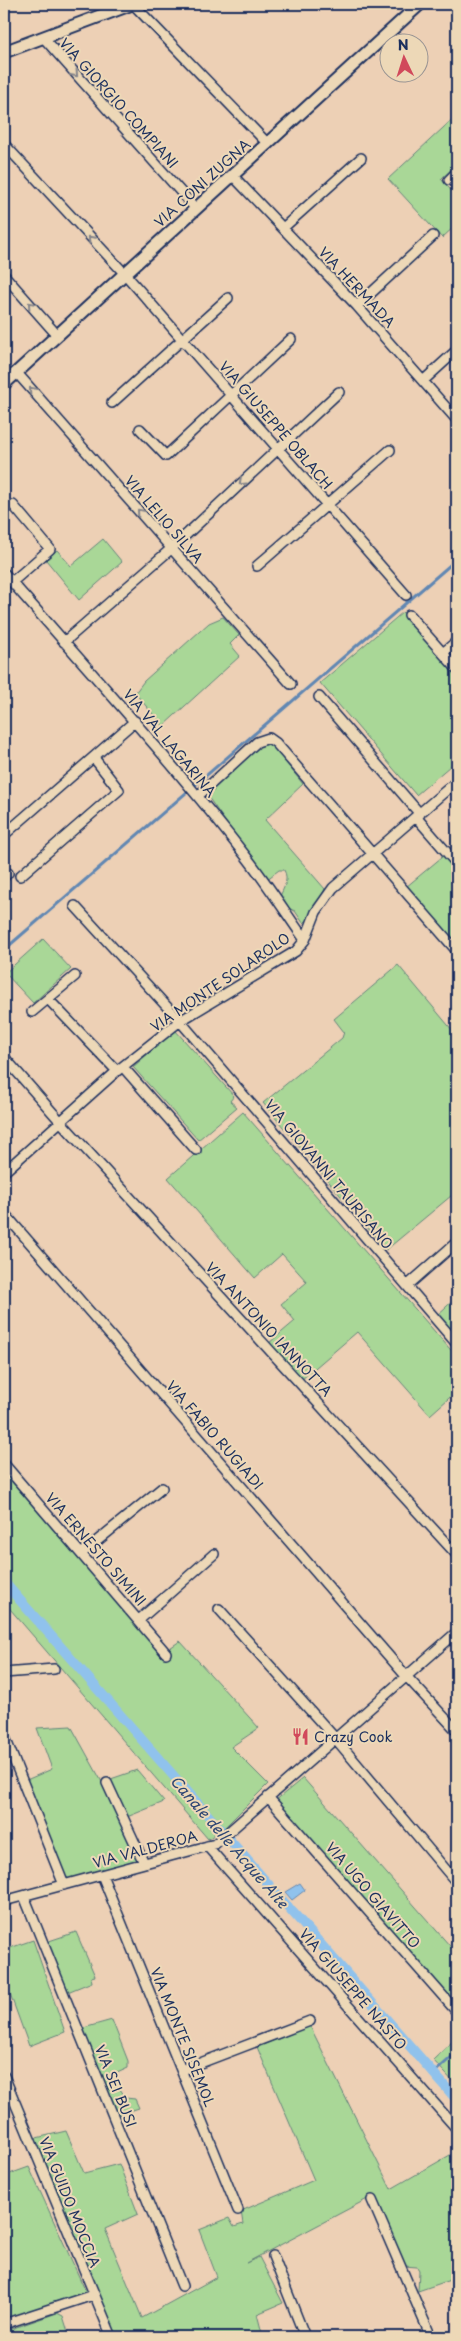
<svg xmlns="http://www.w3.org/2000/svg" width="461" height="2341" viewBox="0 0 461 2341" font-family="'Playpen Sans',sans-serif">
	<style>
		.green { fill: #a9d797; stroke: #62837a }
		.water { fill: #90c2ec; stroke: #6187b3 }
		.lines { fill: none; stroke-linecap: round; stroke-linejoin: round }
		.stream { stroke: #6187b3; stroke-width: 3 }
		.canal { stroke: #90c2ec; stroke-width: 10 }
		.minor-casing { stroke: #1b2f5e; stroke-width: 12 }
		.tertiary-casing { stroke: #1b2f5e; stroke-width: 15 }
		.minor { stroke: #edd8b7; stroke-width: 9 }
		.tertiary { stroke: #edd8b7; stroke-width: 11 }
		.oneway { stroke: #84848a }
		.labels { text-anchor: middle; dominant-baseline: central; stroke-width: 4; stroke-linejoin: round; paint-order: stroke }
		.street-label { font-size: 14px; fill: #1b2f5e; stroke: #edd8b7 }
		.poi-label { font-size: 14px; fill: #1b2f5e; stroke: #edd8b7; text-anchor: start }
		.water-label { font-size: 15px; font-style: italic; fill: #2d4573; stroke: #edd8b7 }
	</style>
	<rect width="100%" height="100%" fill="#edd0b5"/>
	<filter id="ink" filterUnits="userSpaceOnUse"><feTurbulence type="fractalNoise" baseFrequency=".02" numOctaves="2"/><feDisplacementMap in="SourceGraphic" scale="10" xChannelSelector="R" yChannelSelector="G"/><feConvolveMatrix kernelMatrix="1 2 1 2 8 2 1 2 1" color-interpolation-filters="sRGB"/></filter>
	<g filter="url(#ink)">
		<path class="green" d="M457,115v49l-16,15 16,18v27l-15,14 -54,-59z
			M103,539l19,23 -43,38 -33,-40 11,-10 14,16z
			M403,612l54,64v84l-41,35 -96,-112z
			M223,617l16,18 -9,9 10,12 -77,70 -28,-33 9,-12 65,-58z
			M265,741l9,7 29,36 -38,36 60,69 -17,31 -5,3 -8,-12 -9,-4 -6,-11c4,-8 9,-17 4,-26h-5l-13,10 -60,-86z
			M448,852l9,12v84l-51,-61z
			M43,939l28,30 -38,34 -28,-30z
			M398,965l55,66 4,-3v163l-71,59 -123,-147 79,-65 2,-6 -10,-13z
			M175,1030l59,66 -4,5 7,6 -39,33 -65,-73z
			M243,1112l214,245v34l-27,24 -73,-83 -56,48 -32,-37 26,-22 -14,-17 26,-22 -25,-28 -27,24 -87,-100z
			M457,1297v43l-21,-24z
			M4,1473l157,181 19,-13 79,87 -28,19 37,37 -44,44 -16,11 -204,-237z
			M71,1726l31,56 35,-12 27,32 -37,15 19,42 -81,25 -41,-103 28,-12 -15,-41z
			M303,1778l154,176v57l-157,-186 -25,-24z
			M76,1932l19,44 -4,1 1,5 -27,11 -22,-50z
			M33,1940l32,92 -36,14 -25,-69v-27z
			M112,2020l16,41v7l-13,6 3,12 8,12 9,1 4,9 -28,9 -31,-88z
			M310,2026l81,163 66,-38v145l-7,-16 -32,11 1,-21 -2,-3 -13,-1 -31,-70 -127,67 13,-6 24,46 -26,11 6,23h-146l-85,-198 34,-8 18,42 35,-9 19,50 -33,15 37,89 75,-41 -18,-47 30,-12 5,9 9,-3 -2,-13 73,-31 -57,-133z
			M457,2037v49l-24,-26z
			M29,2167l57,125 -82,27v-143z
			M57,2313l6,3 6,19 -6,2h-56l-2,-6z"/>
		<path class="water" d="M300,1883l5,7 -13,10 -7,-8z"/>
		<g class="lines">
			<path class="stream" d="M4,950l453,-391
				M434,2073l23,-21"/>
			<path class="canal" d="M4,1582l453,518"/>
			<defs>
				<path id="minor" d="M133,4l135,140
					M43,37l153,172
					M4,144l121,130 281,321
					M233,176l124,130 100,114
					M449,180l8,-8
					M283,228l78,-70
					M4,275l53,60
					M357,306l76,-70
					M17,373l274,311
					M423,381l34,-31
					M112,403l116,-105
					M140,429l26,27 125,-117
					M257,566l133,-116
					M4,573c82,94 167,187 244,286 20,26 38,54 57,81
					M12,582l38,-33 -37,-44
					M409,615l48,54
					M64,642l108,-94 167,-156
					M443,653l14,-12
					M319,697l101,117
					M198,796l59,-54 12,-4 7,5 181,208
					M416,817l41,47
					M4,835l131,-114
					M20,876l99,-86 -25,-32
					M4,877l4,-4
					M75,906l105,115 277,323
					M48,999l69,72
					M32,1012l43,-36
					M4,1057l56,64 397,434
					M123,1067l73,83
					M4,1172l113,-101 63,-50 116,-70 9,-11 11,-28 17,-24 124,-107
					M4,1213l402,463 51,55
					M407,1286l50,-44
					M4,1464l162,189
					M81,1554l81,-66
					M219,1609l116,129 122,145
					M139,1620l75,-66
					M4,1673l50,-4
					M4,1735l60,150
					M107,1783l37,80
					M268,1797l189,215
					M207,1846l250,283
					M102,1875l136,335
					M24,1896l158,390
					M4,1901l211,-57 242,-212
					M182,2070l128,-49
					M4,2076l108,261
					M372,2200l59,137
					M273,2256l32,81
					M4,2324l89,-29"/>
				<path id="tertiary" d="M4,52l128,-48
					M4,384l416,-380"/>
			</defs>
			<use href="#minor" class="minor-casing"/>
			<use href="#tertiary" class="tertiary-casing"/>
			<use href="#minor" class="minor"/>
			<use href="#tertiary" class="tertiary"/>
		</g>
		<defs><path id="oneway-chevron" d="M-2-3.5L2.5 0L-2 3.5" fill="none" stroke-width="1.6" stroke-linecap="round" stroke-linejoin="round" transform="scale(1.25)"/></defs>
		<g class="oneway">
			<use href="#oneway-chevron" transform="translate(75 74) rotate(48)"/>
			<use href="#oneway-chevron" transform="translate(91 239) rotate(-133)"/>
			<use href="#oneway-chevron" transform="translate(31 305) rotate(-132)"/>
			<use href="#oneway-chevron" transform="translate(32 390) rotate(-131)"/>
			<use href="#oneway-chevron" transform="translate(242 482) rotate(137)"/>
			<use href="#oneway-chevron" transform="translate(140 512) rotate(-131)"/>
		</g>
	</g>
	<defs>
		<symbol id="restaurant-bare" viewBox="-9 -9 18 18"><path d="M-5-6h1v4h1v-4h1v4h1v-4h1v5L-1.5 .5V6h-2V.5L-5-1ZM5-6V6H3V1.5H1.5Q1.5-4 5-6Z" fill="#d1495b" stroke="#edd8b7" stroke-width="2.5" paint-order="stroke"/></symbol>
	</defs>
	<g fill-rule="evenodd">
		<use href="#restaurant-bare" x="288" y="1724" width="25" height="25"/>
	</g>
	<g class="labels">
		<g class="street-label">
			<text transform="translate(119 103) rotate(48)">VIA GIORGIO COMPIANI</text>
			<text transform="translate(202 183) rotate(-42)">VIA CONI ZUGNA</text>
			<text transform="translate(357 287) rotate(47)">VIA HERMADA</text>
			<text transform="translate(276 425) rotate(49)">VIA GIUSEPPE OBLACH</text>
			<text transform="translate(164 519) rotate(49)">VIA LELIO SILVA</text>
			<text transform="translate(170 743) rotate(50)">VIA VAL LAGARINA</text>
			<text transform="translate(220 982) rotate(-34)">VIA MONTE SOLAROLO</text>
			<text transform="translate(329 1174) rotate(50)">VIA GIOVANNI TAURISANO</text>
			<text transform="translate(269 1329) rotate(47)">VIA ANTONIO IANNOTTA</text>
			<text transform="translate(215 1435) rotate(49)">VIA FABIO RUGIADI</text>
			<text transform="translate(96 1549) rotate(49)">VIA ERNESTO SIMINI</text>
			<text transform="translate(145 1849) rotate(-15)">VIA VALDEROA</text>
			<text transform="translate(373 1895) rotate(49)">VIA UGO GIAVITTO</text>
			<text transform="translate(353 1989) rotate(49)">VIA GIUSEPPE NASTO</text>
			<text transform="translate(183 2037) rotate(68)">VIA MONTE SISEMOL</text>
			<text transform="translate(116 2086) rotate(68)">VIA SEI BUSI</text>
			<text transform="translate(70 2202) rotate(68)">VIA GUIDO MOCCIA</text>
		</g>
		<g class="poi-label">
			<text x="314" y="1736">Crazy Cook</text>
		</g>
		<g class="water-label">
			<text transform="translate(230 1841) rotate(49)">Canale delle Acque Alte</text>
		</g>
	</g>
	<rect width="461" height="2341" fill="none" stroke="#edd8b7" stroke-width="20"/>
	<rect x="10" y="10" width="441" height="2321" fill="none" stroke="#1b2f5e" stroke-width="2" filter="url(#ink)"/>
	<g transform="translate(404 58) rotate(356)"><circle r="24" fill="#edd8b7" stroke="#999493"/>
	<path d="M0-4L9 19L0 12L-9 19Z" fill="#d1495b"/>
	<text y="-8" font-size="14" font-weight="bold" text-anchor="middle" fill="#1b2f5e">N</text>
	</g>
</svg>
